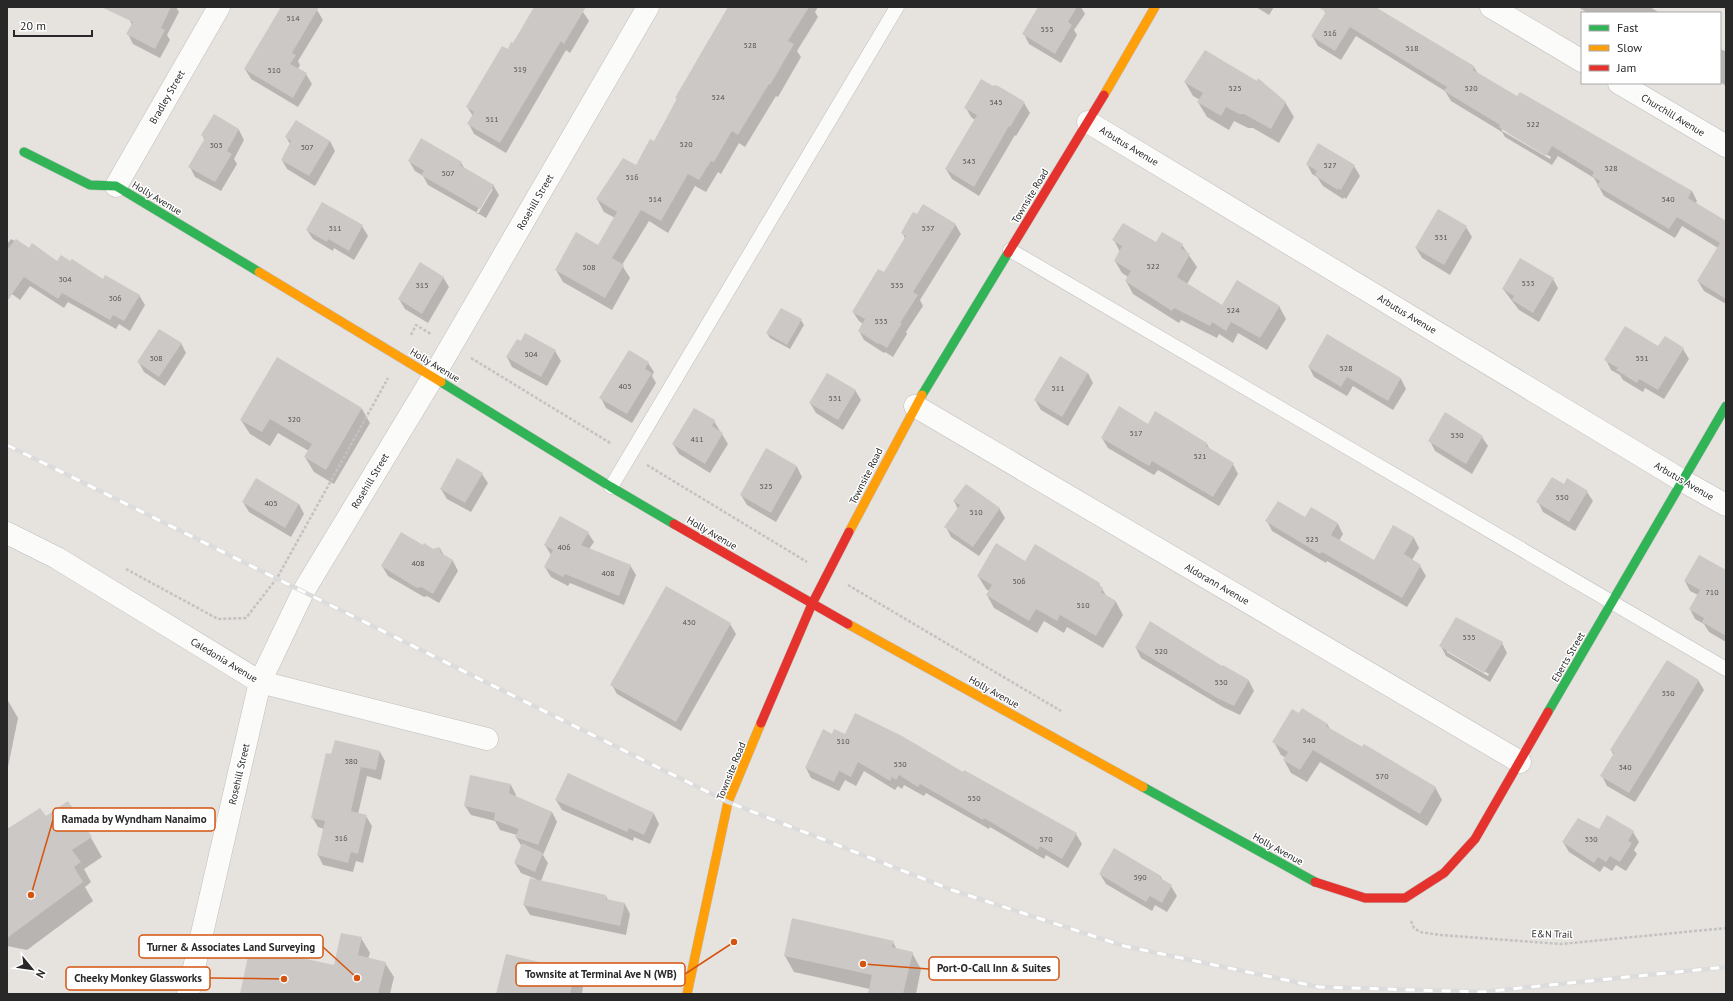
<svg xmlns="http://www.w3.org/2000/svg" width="1733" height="1001" viewBox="0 0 1733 1001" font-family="'PT Sans',sans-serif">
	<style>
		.shadow { fill: #0003; fill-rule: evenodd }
		.building { fill: #cbc8c5 }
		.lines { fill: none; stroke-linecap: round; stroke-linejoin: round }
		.lane-casing { stroke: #c0bebf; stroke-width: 15 }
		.street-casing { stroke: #c0bebf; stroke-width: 23 }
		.fast-casing { stroke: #c0bebf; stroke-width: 10 }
		.slow-casing { stroke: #c0bebf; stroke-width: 10 }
		.jam-casing { stroke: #c0bebf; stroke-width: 10 }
		.path { stroke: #c3c2c2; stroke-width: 2.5; stroke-dasharray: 3 2; stroke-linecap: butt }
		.lane { stroke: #fbfbfa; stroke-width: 14 }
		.street { stroke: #fbfbfa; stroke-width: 22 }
		.fast { stroke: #30b455; stroke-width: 9 }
		.slow { stroke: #ff9f0a; stroke-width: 9 }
		.jam { stroke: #e5322d; stroke-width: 9 }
		.rail-casing { stroke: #dcdcdd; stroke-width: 4.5 }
		.rail { stroke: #fff; stroke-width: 3; stroke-dasharray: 9; stroke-linecap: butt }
		.labels { text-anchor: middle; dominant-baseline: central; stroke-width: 3; stroke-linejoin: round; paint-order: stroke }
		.number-label { font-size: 8px; fill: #525251 }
		.street-label { font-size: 10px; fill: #282828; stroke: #fff }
		.leader { fill: none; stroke: #d5540f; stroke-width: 1.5 }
		.callout-dot { fill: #d5540f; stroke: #fff; stroke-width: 1.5 }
		.callout { fill: #fff; stroke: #d5540f; stroke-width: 1.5 }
		.callout-label { font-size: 11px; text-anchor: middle; font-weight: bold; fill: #282828 }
	</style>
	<rect width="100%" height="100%" fill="#e6e2de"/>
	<path class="shadow" d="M124,7h52l3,5 -12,23 3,5 -10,18 -27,-14 -5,-10 4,-9z
		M282,7h30l5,3 6,10 -25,41 2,4 -2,4 8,5 6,10 -14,23 -47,-28 -6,-10z
		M536,7h42l5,5 6,9 -19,32 -4,-3 -60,103 -32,-19 -5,-10 4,-8 -6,-9 46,-62z
		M729,7h89l-3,5 3,5 -21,34 4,6 -23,40 -2,-1 -31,51 -6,-4 -18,31 -3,-2 -12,20 -11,-6 -27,47 -19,-12 -27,44 8,13 -18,32 -49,-28 -7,-12 43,-24 16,-28 -11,-6 -7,-13 39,-32 18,-24 45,-86z
		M1043,7h38l4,7 -11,16 3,5 -16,28 -32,-19 -5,-10z
		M1256,7h18l-5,8z
		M1326,7h49l99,60 4,7 40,23 174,94 5,10 -1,2 30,19v82l-22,-13 -6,-10 20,-33 -36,-22 -7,12 -71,-42 -10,-18 -36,-22 -6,9 -47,-28 -3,-5 -51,-31 -6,-10 -89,-55 -15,24 -23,-14 -6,-10 14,-22 -2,-4zM1502,128l49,29 -1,2 -48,-28z
		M1578,7h72l10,6h-72z
		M1720,49l5,2 1,-2v37l-6,-4z
		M1185,82l100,20 9,15 -15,26 -26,-15h-5l-14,-7 -5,9 -22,-13 -9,-15 2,-2 -7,-4z
		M1024,103l6,10 -14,23 -1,-1 -36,61 -27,-17 -6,-10 29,-49 -4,-3 -5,-9z
		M214,115l25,15 5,10 -10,19 3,5 -16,27 -26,-14 -5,-10 15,-27 -3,-5z
		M286,137l44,4 5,10 -20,35 -28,-17 -5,-9 8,-16z
		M409,161l52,2 4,6 28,16 6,10 -13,23 -58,-33 -5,-9 -8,-5zM490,189h3l-15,25 -2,-1z
		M1307,164l47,2 6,10 -14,23 -2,-2 -1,2 -20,-13 -6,-9 -5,-3z
		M322,203l40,23 6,10 -14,24 -20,-12 -1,3 -20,-12 -6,-9z
		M955,224l6,10 -41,66 3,6 -17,26 1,2 -14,23 -8,-5 -1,1 -20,-13 -5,-9 4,-7 -4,-3 -6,-9 31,-38 21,-36 -3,-6z
		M1466,227l6,10 -22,38 -28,-17 -6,-10z
		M11,239l46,24 82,32 6,10 -15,26 -11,-7 -3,5 -48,-27 -4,6 -34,-22 -10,14 -8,-6 -5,7v-57z
		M1114,240l68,5 15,22 -10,17 36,22h56l7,13 -19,31 -29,-17 -5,10 -14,-9 -2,4 -36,-18 -2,3 -46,-29 -7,-13 2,-4 -6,-4 -7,-12 5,-9z
		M443,277l6,10 -21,36 -23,-14 -6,-10z
		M1553,279l5,9 -19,34 -20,-12 -16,-21z
		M801,320l3,5 -14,24 -20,-11 -3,-5z
		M1328,336l73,43 5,10 -13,21 -40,-24 -6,10 -33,-19 -5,-10z
		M181,343l5,10 -21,33 -21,-14 -5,-9z
		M1659,348l24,1 6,10 -25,40 -19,-11 -2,4 -20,-12 -3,-5 -9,-5 -5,-10z
		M555,351l6,10 -14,25 -35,-19 -5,-10z
		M648,363l6,9 -2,4 4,7 -24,40 -26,-15 -5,-10z
		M1088,373l5,10 -25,43 -27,-16 -6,-10z
		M855,390l6,10 -18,30 -27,-17 -6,-10z
		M362,409l8,14 -36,61 -20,-12 -9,-15 4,-6 -31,-18 -8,13 -20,-12 -9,-14z
		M714,421l6,10 -1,1 3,2 6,10 -18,29 -31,-19 -6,-10z
		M1148,425l59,19 3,6 23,14 5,10 -19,32 -61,-36 -4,5 -46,-27 -6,-10z
		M1482,437l6,9 -16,28 -37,-23 -5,-10z
		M767,450l30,17 5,10 -26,45 -29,-17 -6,-10z
		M482,474l6,9 -17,29 -24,-13 -6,-10z
		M1564,485l23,7 6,9 -18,30 -32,-19 -5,-10z
		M954,501l45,7 6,10 -26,38 -28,-19 -5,-10 12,-18z
		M243,502l56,2 5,10 -13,23 -42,-25z
		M1312,509l26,15 5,10 -4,7 35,20 19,-34 21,11 5,10 -7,12 8,6 6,10 -19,31 -80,-46 -1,2 -54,-32 -5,-10 39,-2z
		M588,533l6,9 -5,7 41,16 6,10 -12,30 -54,-22 -2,3 -17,-9 -6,-10 6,-12 -6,-10z
		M423,547l10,3 7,-2 4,8 9,5 5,10 -19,32 -12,-7 -3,1 -36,-21 -6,-10z
		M1026,562l73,22 8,13 9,5 7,13 -20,33 -36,-21 -3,6 -20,-12 -7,12 -43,-25 -7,-13 2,-4 -3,-2 -8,-13z
		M1726,571v71l-17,-10 -5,-8 -9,-5 -5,-10 8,-14 -8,-4 -5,-10z
		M730,624l6,10 -55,97 -64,-37 -5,-9z
		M1502,643l5,10 -17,29 -44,-26 -5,-10zM1447,650l42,24 -1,2 -41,-24z
		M1136,648l86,19 1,-1 26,15 5,10 -14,24 -17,-8 -82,-49z
		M1698,680l6,10 -69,112 -28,-16 -5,-10 12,-20 -3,-6z
		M7,699l11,19 -11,54z
		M1300,715l27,9 4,6 104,57 7,13 -15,26 -107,-64 -13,20 -16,-9 -7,-13 2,-2 -5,-3 -7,-13z
		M832,735h13l118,39 113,60 6,10 -14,24 -22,-13 -2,4 -54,-32 -1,2 -63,-36 -2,3 -20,-11 -2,4 -4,-3 -3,4 -31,-19 -8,15 -11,-6 -6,11 -28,-13 -5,-10z
		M380,752l5,9 -4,19 -14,-4 -9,38 8,2 6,10 -9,37 -7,-2 -3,11 -30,-7 -5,-10 6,-26 -6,-2 -6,-10 14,-63z
		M568,774l86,40 5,10 -9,20 -16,-7 -1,4 -71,-31 -6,-10z
		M511,785l5,10v2l36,15 5,10 -14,33 5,8 -7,18 65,15 2,4 17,4 5,10 -4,21 -96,-20 -6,-10 12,-26 -15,-6 -6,-10 7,-16 -6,-10 1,-2 -17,-5 -5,-9 -24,-6 -6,-9z
		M46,818l45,20 11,19 -18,12 7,13 -6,5 8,14 -66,49 -20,-4v-115z
		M1599,830l34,2 6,10 -5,8 3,4 -11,17 -10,-6 -4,6 -8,-5 -4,6 -31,-20 -6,-10z
		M1114,850l47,27 2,4 8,5 6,10 -10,16 -12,-7 -3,6 -46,-27 -6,-10z
		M361,938l9,15 -2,6 17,4 9,14 -4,17h-149l94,-28z
		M893,942l4,8 15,3 9,16 -5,25h-47l1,-5 -76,-17 -9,-16z
		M575,972l8,14 -1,8h-84z"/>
	<path class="building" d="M101,7h70l-10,21 4,2 -10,19 -29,-15 7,-12z
		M281,7h38l-27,46 4,2 -6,9 17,9 -14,25 -49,-29z
		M534,7h52l-22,37 -3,-3 -61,102 -33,-19 7,-12 -8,-5 36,-61 6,3 3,-7 2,1z
		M728,7h81l-21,34 6,3 -24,41 -1,-1 -31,51 -6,-4 -18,31 -3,-1 -12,19 -11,-6 -27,47 -20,-11 -29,48 12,7 -19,33 -50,-28 21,-38 22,13 19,-33 -21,-13 27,-41 13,7 14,-26 4,2 23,-42 -2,-1z
		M1038,7h39l-9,15 4,3 -17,29 -33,-20z
		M1318,7h57l99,59 -1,4 44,26 3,-4 172,99 -4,7 38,23v78l-29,-18 23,-38 -43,-26 -8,12 -72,-43 3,-5 -8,-5 2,-4 -42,-26 -6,10 -35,-21 -12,-8 1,-2 -56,-34 3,-4 -97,-60 -15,24 -24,-15 15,-24z
		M1205,50l52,31 1,-3 28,24 -15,27 -27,-15h-5l-13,-7 -5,9 -24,-14 6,-9 -19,-11z
		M981,79l12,7 1,-1 4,1 27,16 -15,25 -1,-1 -35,61 -29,-18 32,-54 -13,-7z
		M214,114l25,15 -12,22 5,3 -17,28 -27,-15 17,-29 -4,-3z
		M296,120l34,21 -21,35 -28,-16 10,-19 -6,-4z
		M421,138l41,24 -2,3 34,20 -14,24 -59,-34 3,-4 -16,-10z
		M1318,143l37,22 -14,25 -3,-2v2l-21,-13 -2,-3 2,-3 -11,-7z
		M322,202l41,23 -14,26 -21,-12 -1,3 -21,-12z
		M923,204l33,20 -43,68 5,3 -18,28h2l-15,25 -8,-5 -1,1 -20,-13 7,-12 -13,-7 26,-43 6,3 22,-36 -5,-3 6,-11 6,-10 4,2z
		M1438,209l29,17 -23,39 -29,-17z
		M1123,223l33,19 6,-10 21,12 -2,4 9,6 -13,23 45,28 15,-25 43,26 -20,32 -29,-16 -5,9 -14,-9 -2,4 -36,-18 -2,3 -47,-30 6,-10 -17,-10 8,-15 -10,-6z
		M16,239l13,9 3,-5 25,18 4,-6 9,6 2,-2 31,20 2,-4 35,20 -16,26 -11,-6 -3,5 -48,-27 -4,6 -34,-22 -17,24v-51z
		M1520,258l34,20 -21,35 -21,-13 2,-4 -12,-7z
		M420,262l24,15 -22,37 -24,-15z
		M781,308l21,11 -15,26 -21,-12z
		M1625,326l33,20 7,-10 19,12 -26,42 -19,-11 -2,4 -21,-13 2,-2 -14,-8z
		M159,329l23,14 -23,34 -22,-15z
		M525,333l31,17 -15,27 -35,-20 11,-18 4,2z
		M1327,334l74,44 -13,23 -41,-24 -6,10 -33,-20z
		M629,350l20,12 -4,7 7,4 -25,41 -28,-16z
		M1060,356l28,17 -26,44 -28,-17z
		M277,357l85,51 -36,62 -22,-13 8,-13 -42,-25 -8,13 -22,-12z
		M827,373l29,17 -18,30 -29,-17z
		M1119,406l29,18 7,-13 52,32 -1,3 28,17 -21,34 -61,-36 -3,5 -48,-28z
		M694,408l21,12 -3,6 11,7 -18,31 -33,-20z
		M1445,412l38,24 -17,28 -38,-23z
		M766,448l31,18 -26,47 -31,-18z
		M457,458l26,15 -18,30 -25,-14z
		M1552,477l12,7 3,-6 21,13 -19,31 -33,-20z
		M256,478l43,26 -14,24 -43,-26z
		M966,484l34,24 -27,39 -29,-20 16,-22 -7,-4z
		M1278,501l27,16 6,-10 27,16 -7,12 43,25 19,-35 21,12 -10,17 17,11 -19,33 -80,-46 -2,2 -55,-33z
		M560,516l29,16 -8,13 50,20 -12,31 -54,-22 -2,3 -19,-10 9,-17 -9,-5z
		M401,532l22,13 1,-2 9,6 7,-2 1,6 12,7 -20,34 -12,-7 -4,1 -36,-22z
		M996,543l29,18 10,-17 65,39 -1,2 4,3 -2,4 15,9 -20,35 -36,-21 -3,6 -21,-12 -7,12 -43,-26 6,-10 -15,-9z
		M1699,555l27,15v66l-24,-14 2,-4 -15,-9 11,-19 -16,-9z
		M666,586l65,37 -55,99 -66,-37z
		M1456,617l47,25 -19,31 -45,-27z
		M1150,621l72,45 1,-1 26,15 -15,26 -17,-8 -82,-50z
		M1667,660l32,20 -70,113 -29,-17 14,-23 -4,-3z
		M1302,708l26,16 -2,2 36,21 2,-3 72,43 -16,27 -107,-64 -13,20 -17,-10 5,-8 -16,-10 20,-33 7,4z
		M855,713l47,23 61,36 1,-2 113,63 -15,26 -22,-13 -2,4 -54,-32 -1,2 -63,-36 -2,3 -19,-12 -3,5 -4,-3 -2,4 -32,-19 -7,15 -12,-6 -5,11 -29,-14 18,-39 9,5 2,-5 11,5z
		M335,740l45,11 -4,19 -15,-3 -10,44 16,4 -9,39 -7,-2 -3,11 -31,-8 8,-34 -14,-3 15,-65 5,1z
		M568,773l86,40 -10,22 -15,-7 -2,4 -72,-32z
		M470,775l41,9 -2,9 43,19 -14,33 -23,-8 4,-8 -25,-9 1,-7 -31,-7z
		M68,801l24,36 -20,13 9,12 -7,5 9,15 -76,56v-109l33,-21 6,8z
		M1607,815l27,16 -6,10 4,2 -12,19 -10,-6 -4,6 -8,-5 -4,6 -32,-21 16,-24 21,11z
		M522,843l21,10 -8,19 -21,-9z
		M1114,848l47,28 -1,2 12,7 -10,18 -12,-7 -4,6 -47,-28z
		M530,878l76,17v4l19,4 -5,23 -97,-21z
		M792,918l102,23 -2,6 21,5 -10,42h-35l4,-19 -88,-19z
		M341,933l21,4 -4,18 28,7 -8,32h-138l10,-47 84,18z
		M506,954l70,17 -6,23h-74z"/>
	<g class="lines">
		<defs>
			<path id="lane" d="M1010,250l716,419
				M611,487l286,-480"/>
			<path id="street" d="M1491,7l91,54
				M1619,83l107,63
				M1088,122l595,359 43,24
				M116,186l103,-179
				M915,406l605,356
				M7,533l50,25 203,124 227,57
				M188,994l72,-312 43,-90 130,-215 215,-370"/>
			<path id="fast" d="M24,152l66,33 26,1 143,86
				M441,382l170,105 63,37
				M922,395l86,-142
				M1548,712l178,-306
				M1143,787l172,95"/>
			<path id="slow" d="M1104,95l51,-88
				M259,272l182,110
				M849,532l73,-137
				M848,624l295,163
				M687,994l41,-192 33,-79"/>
			<path id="jam" d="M1008,253l96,-158
				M674,524l174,100
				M761,723l51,-119 37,-72
				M1315,882l50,16h40l39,-25 31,-34 73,-127"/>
		</defs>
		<use href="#lane" class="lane-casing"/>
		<use href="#street" class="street-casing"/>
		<use href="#fast" class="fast-casing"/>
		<use href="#slow" class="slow-casing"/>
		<use href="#jam" class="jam-casing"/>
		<path class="path" d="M411,335l5,-10 15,9
			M471,358l141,86
			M647,465l160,97
			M126,569l92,50 28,-1 31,-40 111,-200
			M848,585l213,126
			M1411,921l3,7 6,4 21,3 120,9 165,-16"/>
		<use href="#lane" class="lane"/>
		<use href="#street" class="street"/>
		<use href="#fast" class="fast"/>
		<use href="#slow" class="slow"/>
		<use href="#jam" class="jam"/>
		<defs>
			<path id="rail" d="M7,445l721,357 224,88 172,56 195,41 163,5 244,-25"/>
		</defs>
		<use href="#rail" class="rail-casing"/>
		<use href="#rail" class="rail"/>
	</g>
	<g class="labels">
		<g class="number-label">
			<text x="293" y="18">514</text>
			<text x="1047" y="29">555</text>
			<text x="1330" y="33">516</text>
			<text x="750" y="45">528</text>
			<text x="1412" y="48">518</text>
			<text x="520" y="69">519</text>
			<text x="274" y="70">510</text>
			<text x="1235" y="88">525</text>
			<text x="1471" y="88">520</text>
			<text x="718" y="97">524</text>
			<text x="996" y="102">545</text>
			<text x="492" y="119">511</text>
			<text x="1533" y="124">522</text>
			<text x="686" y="144">520</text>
			<text x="216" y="145">303</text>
			<text x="307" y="147">307</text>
			<text x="969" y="161">543</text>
			<text x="1330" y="165">527</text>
			<text x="1611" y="168">528</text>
			<text x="448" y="173">507</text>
			<text x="632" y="177">516</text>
			<text x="655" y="199">514</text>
			<text x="1668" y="199">540</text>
			<text x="335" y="228">311</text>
			<text x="928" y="228">537</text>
			<text x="1441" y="237">531</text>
			<text x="1153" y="266">522</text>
			<text x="589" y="267">508</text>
			<text x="65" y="279">304</text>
			<text x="1528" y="283">533</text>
			<text x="422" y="285">315</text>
			<text x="897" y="285">535</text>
			<text x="115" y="298">306</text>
			<text x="1233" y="310">524</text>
			<text x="881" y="321">533</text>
			<text x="531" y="354">504</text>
			<text x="156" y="358">308</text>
			<text x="1642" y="358">551</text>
			<text x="1346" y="368">528</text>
			<text x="625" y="386">405</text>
			<text x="1058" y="388">511</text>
			<text x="835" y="398">531</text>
			<text x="294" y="419">320</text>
			<text x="1136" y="433">517</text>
			<text x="1457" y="435">530</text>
			<text x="697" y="439">411</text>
			<text x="1200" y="456">521</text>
			<text x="766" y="486">525</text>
			<text x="1562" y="497">550</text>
			<text x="271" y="503">405</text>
			<text x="976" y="512">510</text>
			<text x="1312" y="539">523</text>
			<text x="564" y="547">406</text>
			<text x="418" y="563">408</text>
			<text x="608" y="573">408</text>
			<text x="1019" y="581">506</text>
			<text x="1712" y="592">710</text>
			<text x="1083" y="605">510</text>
			<text x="689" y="622">430</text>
			<text x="1469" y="637">535</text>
			<text x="1161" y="651">520</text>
			<text x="1221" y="682">530</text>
			<text x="1668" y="693">350</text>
			<text x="1309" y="740">540</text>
			<text x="843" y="741">510</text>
			<text x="351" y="761">380</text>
			<text x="900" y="764">530</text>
			<text x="1625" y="767">340</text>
			<text x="1382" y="776">570</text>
			<text x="974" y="798">550</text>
			<text x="341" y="838">316</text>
			<text x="1046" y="839">570</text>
			<text x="1591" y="839">330</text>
			<text x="1140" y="877">590</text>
		</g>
		<g class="street-label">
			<text transform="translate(167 97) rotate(-60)">Bradley Street</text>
			<text transform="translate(1673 115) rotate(31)">Churchill Avenue</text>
			<text transform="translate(1129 146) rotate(31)">Arbutus Avenue</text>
			<text transform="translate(1030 196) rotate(-59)">Townsite Road</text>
			<text transform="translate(157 198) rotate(31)">Holly Avenue</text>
			<text transform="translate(535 202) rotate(-60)">Rosehill Street</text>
			<text transform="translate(1407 314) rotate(31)">Arbutus Avenue</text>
			<text transform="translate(435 365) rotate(31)">Holly Avenue</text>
			<text transform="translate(866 476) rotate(-63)">Townsite Road</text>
			<text transform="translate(370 481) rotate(-59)">Rosehill Street</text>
			<text transform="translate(1684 481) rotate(30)">Arbutus Avenue</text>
			<text transform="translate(712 533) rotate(30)">Holly Avenue</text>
			<text transform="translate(1217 584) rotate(30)">Aldorann Avenue</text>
			<text transform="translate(1568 657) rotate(-60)">Eberts Street</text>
			<text transform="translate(224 660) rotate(31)">Caledonia Avenue</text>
			<text transform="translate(994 692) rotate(29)">Holly Avenue</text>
			<text transform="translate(731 771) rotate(-68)">Townsite Road</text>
			<text transform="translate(239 774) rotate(-77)">Rosehill Street</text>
			<text transform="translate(1278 849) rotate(29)">Holly Avenue</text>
			<text transform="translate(1552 934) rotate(1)">E&amp;N Trail</text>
		</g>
	</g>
	<path class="leader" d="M31 895L53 820M357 978L323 947M863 964L929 969M734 942L685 974M284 979L210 978"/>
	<g class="callout-dot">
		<circle cx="31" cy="895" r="4"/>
		<circle cx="357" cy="978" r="4"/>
		<circle cx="863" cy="964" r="4"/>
		<circle cx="734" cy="942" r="4"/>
		<circle cx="284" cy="979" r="4"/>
	</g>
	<g class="callout">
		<rect x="53" y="808" width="162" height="23" rx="4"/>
		<rect x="139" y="935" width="184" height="23" rx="4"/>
		<rect x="929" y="957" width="130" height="23" rx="4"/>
		<rect x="516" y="963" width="169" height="23" rx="4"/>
		<rect x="66" y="967" width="144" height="23" rx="4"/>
	</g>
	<g class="callout-label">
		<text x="134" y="823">Ramada by Wyndham Nanaimo</text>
		<text x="231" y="951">Turner &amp; Associates Land Surveying</text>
		<text x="994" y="972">Port-O-Call Inn &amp; Suites</text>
		<text x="601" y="978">Townsite at Terminal Ave N (WB)</text>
		<text x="138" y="982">Cheeky Monkey Glassworks</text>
	</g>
	<rect width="1733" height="1001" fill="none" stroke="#282828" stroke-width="16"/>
	<rect x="1581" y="12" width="140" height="72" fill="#ffffff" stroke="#a9a9a9"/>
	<rect x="1589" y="25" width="20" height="6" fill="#30b455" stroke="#a9a9a9"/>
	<text x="1617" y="32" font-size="12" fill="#282828">Fast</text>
	<rect x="1589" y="45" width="20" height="6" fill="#ff9f0a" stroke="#a9a9a9"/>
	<text x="1617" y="52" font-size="12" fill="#282828">Slow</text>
	<rect x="1589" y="65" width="20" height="6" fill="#e5322d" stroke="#a9a9a9"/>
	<text x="1617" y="72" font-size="12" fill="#282828">Jam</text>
	<g transform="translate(32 969) rotate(119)" stroke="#ffffff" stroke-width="3" paint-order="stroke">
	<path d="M0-3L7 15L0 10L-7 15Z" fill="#282828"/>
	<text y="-6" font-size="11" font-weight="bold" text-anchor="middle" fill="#282828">N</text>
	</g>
	<path d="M14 30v6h78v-6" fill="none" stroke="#282828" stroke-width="2"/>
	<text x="20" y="30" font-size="12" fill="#282828" stroke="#ffffff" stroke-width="3" paint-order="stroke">20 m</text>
</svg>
